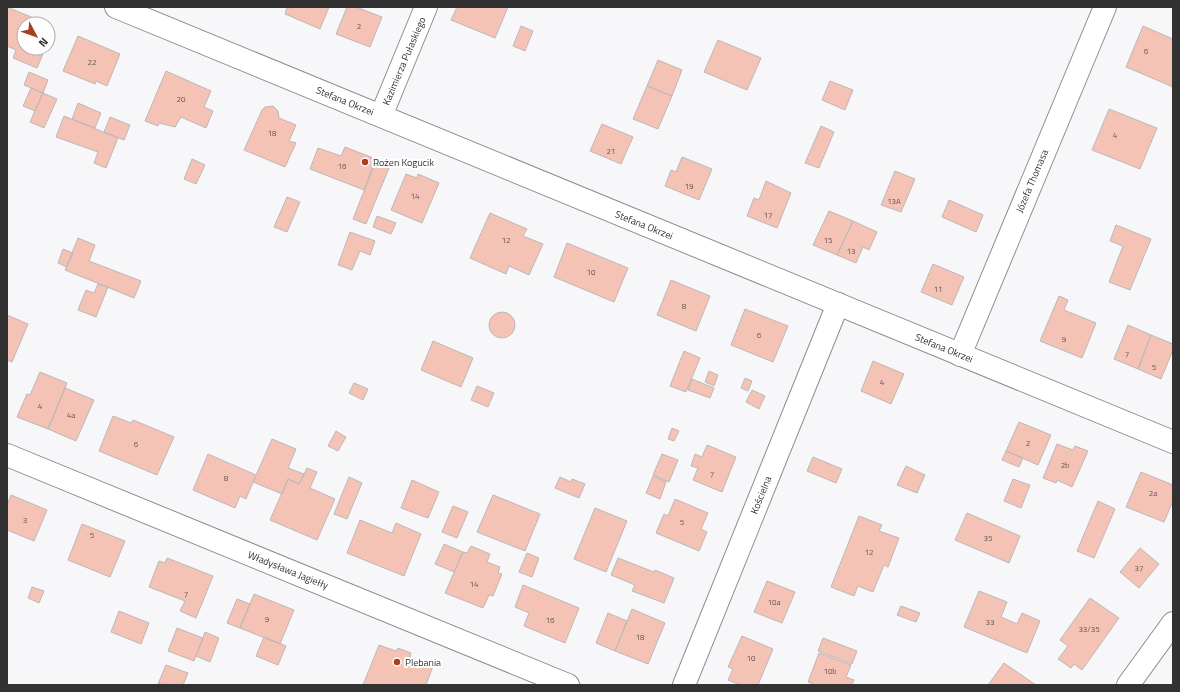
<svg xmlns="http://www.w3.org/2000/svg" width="1180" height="692" viewBox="0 0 1180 692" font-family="'Titillium Web',sans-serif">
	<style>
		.building { fill: #f5c2b6; stroke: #bcb8b7 }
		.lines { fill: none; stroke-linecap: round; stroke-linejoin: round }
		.minor-casing { stroke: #8e8e91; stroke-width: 24 }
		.tertiary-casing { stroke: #8e8e91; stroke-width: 24 }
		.minor { stroke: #fff; stroke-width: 22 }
		.tertiary { stroke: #fff; stroke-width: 22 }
		.poi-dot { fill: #a8401f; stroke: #fff; stroke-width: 1.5 }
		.labels { text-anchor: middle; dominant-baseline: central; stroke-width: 4; stroke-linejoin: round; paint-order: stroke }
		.number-label { font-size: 8px; fill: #635654 }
		.street-label { font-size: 10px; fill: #323233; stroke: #fff }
		.poi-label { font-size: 10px; fill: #323233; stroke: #fff; text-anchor: start }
	</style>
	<rect width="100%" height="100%" fill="#f7f7fa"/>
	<path class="building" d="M7,7l34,14 -1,3h-16v24h6l13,6 -6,14 -24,-10 3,-8 -9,-4z
		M287,7h42l-9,22 -35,-15z
		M347,7h9l26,10 -12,30 -34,-13z
		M457,7h51l-13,31 -44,-18z
		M521,26l12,5 -8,20 -12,-5z
		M1143,26l30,13v48l-47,-20z
		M78,36l42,18 -13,32 -11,-5 -1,3 -32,-13z
		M718,40l43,18 -14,32 -43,-18z
		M658,60l24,10 -10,26 -25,-10z
		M166,71l45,20 -7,16 9,4 -7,17 -25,-11 -6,10 -16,-4 -1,3 -13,-5z
		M29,72l19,8 -5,13 -19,-8z
		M830,81l23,9 -8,20 -23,-10z
		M647,86l25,10 -14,33 -25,-10z
		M31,88l12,5 -8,18 -12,-5z
		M43,93l14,6 -13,29 -14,-6z
		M78,103l23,10 -6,15 -23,-9z
		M273,106l5,5 1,7 17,7 -7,16 7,2 -11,24 -41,-17 18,-40 3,-3z
		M1109,109l48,19 -17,41 -48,-19z
		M64,116l54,22 -12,30 -12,-5 4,-11 -42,-15z
		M110,117l20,8 -6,15 -20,-8z
		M602,124l31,13 -12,27 -31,-13z
		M821,126l13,6 -15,36 -14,-5z
		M345,147l31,12 -12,31 -54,-21 8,-21 23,8z
		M682,157l30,12 -13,31 -34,-14 6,-16 5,2z
		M192,159l13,6 -9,19 -12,-5z
		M375,163l14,5 -23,56 -13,-5z
		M895,171l20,8 -14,33 -20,-7z
		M406,174l11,4 1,-4 21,9 -17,40 -31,-13z
		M766,181l25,12 -14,35 -30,-12 7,-18 5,2z
		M287,197l13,5 -13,30 -13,-5z
		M949,200l34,15 -7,17 -34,-15z
		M829,211l24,10 -16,34 -24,-10z
		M490,213l37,16 -4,7 20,8 -14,31 -20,-9 -3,8 -36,-16z
		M377,216l19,7 -5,11 -18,-7z
		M853,221l24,11 -8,18 -6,-3 -7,16 -19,-8z
		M1116,225l35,14 -21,51 -21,-8 14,-36 -13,-5z
		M350,232l25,9 -5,14 -10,-4 -8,19 -14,-5z
		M78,238l17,7 -6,16 52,20 -7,17 -69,-28z
		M567,243l61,25 -14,34 -60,-25z
		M63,249l10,4 -6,14 -9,-4z
		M933,264l31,13 -12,28 -31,-13z
		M671,280l39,16 -14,35 -39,-16z
		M98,284l10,3 -12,30 -18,-7 8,-20 8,3z
		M1059,296l9,4 -4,10 32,13 -14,35 -42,-17z
		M745,309l43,17 -15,36 -42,-17z
		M489 325a13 13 0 1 1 26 0a13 13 0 1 1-26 0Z
		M7,315l21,9 -16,38 -5,-2z
		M1128,325l23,10 -13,34 -24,-10z
		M1151,335l22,9v6l-12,29 -23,-10z
		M433,341l40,17 -12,29 -40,-17z
		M684,351l16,7 -14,34 -16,-6z
		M873,361l31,13 -13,30 -30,-13z
		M709,371l9,4 -4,11 -9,-4z
		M40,372l27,11 -19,46 -31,-12 10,-23 3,1z
		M745,378l7,3 -4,10 -7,-3z
		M692,379l22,9 -4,10 -22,-8z
		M354,383l14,6 -5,11 -14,-7z
		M477,386l17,7 -6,14 -17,-7z
		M65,388l29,12 -18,41 -28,-12z
		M752,390l13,6 -6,13 -13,-7z
		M113,416l18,7 2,-3 41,17 -17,38 -58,-24z
		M1019,422l32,13 -13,30 -32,-14z
		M672,428l7,3 -5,10 -6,-2z
		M336,431l10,6 -8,14 -10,-5z
		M272,439l24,10 -8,19 16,6 -5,10 -11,-5 -6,15 -29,-12z
		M1057,444l16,6 2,-4 13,5 -16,36 -15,-7 -1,3 -13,-5z
		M707,445l29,12 -14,35 -29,-12 5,-12 -7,-2 4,-12 7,3z
		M1006,451l17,7 -4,9 -17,-7z
		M208,454l48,21 -10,24 -6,-3 -5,12 -42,-18z
		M662,454l16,6 -9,22 -16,-7z
		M813,457l29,12 -6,14 -29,-12z
		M906,466l19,9 -8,18 -20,-8z
		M307,468l10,4 -7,16 25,11 -18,41 -47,-20 18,-41 11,5z
		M1141,472l32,13v16l-9,21 -38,-15z
		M653,476l13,6 -6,17 -14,-6z
		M349,477l13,6 -15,36 -13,-5z
		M560,477l11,5 1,-3 13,5 -6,14 -24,-10z
		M1013,479l17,6 -9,23 -17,-7z
		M412,480l27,12 -11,26 -27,-10z
		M11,495l36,15 -13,31 -27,-11v-25z
		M493,495l47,19 -15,37 -48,-19z
		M675,499l33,14 -7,16 6,3 -8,19 -43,-18 8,-19 4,2z
		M1098,501l17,8 -21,49 -17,-7z
		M453,506l15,6 -11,26 -15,-6z
		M595,508l32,13 -21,51 -32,-13z
		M967,513l53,23 -11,27 -54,-23z
		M859,516l23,9 -3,6 20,7 -11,29 -4,-2 -11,27 -15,-6 -4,10 -23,-9z
		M360,520l32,13 4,-10 25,11 -17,42 -57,-23z
		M82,524l43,17 -15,36 -42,-17z
		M444,544l19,8 -9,20 -19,-8z
		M471,546l19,8 -3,8 13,5 -2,6 4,1 -9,22 -4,-1 -6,13 -38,-15 18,-41 4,1z
		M1140,548l19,16 -20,24 -19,-16z
		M527,553l12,5 -7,19 -13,-5z
		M167,558l46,18 -17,42 -16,-7 5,-10 -36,-14 10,-26 6,2z
		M618,558l36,14 1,-2 19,8 -10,25 -32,-12 3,-6 -24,-10z
		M767,581l28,11 -13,31 -28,-11z
		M523,585l56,23 -14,35 -41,-17 5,-13 -14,-6z
		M32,587l12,4 -5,12 -11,-5z
		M979,591l28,11 -6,15 16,7 5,-11 18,8 -13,32 -63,-26z
		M254,594l40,16 -14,34 -40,-16z
		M1090,598l29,20 -37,52 -8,-6 -3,4 -13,-9 10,-13 -8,-6z
		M237,599l13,5 -10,24 -13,-5z
		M901,606l19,7 -4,9 -19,-7z
		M632,609l33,14 -17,41 -33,-13z
		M119,611l30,12 -8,21 -30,-12z
		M608,613l19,8 -12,30 -19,-8z
		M177,628l26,10 -9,23 -26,-10z
		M205,632l14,6 -9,24 -14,-6z
		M742,636l31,13 -15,36h-18l-12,-5 5,-11 -5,-2z
		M264,637l22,9 -8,19 -22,-9z
		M823,638l34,13 -5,13 -34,-13z
		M379,645l17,6 2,-3 13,5 -1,4 23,9 -7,19h-63z
		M819,653l32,12 -5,12 8,3 -2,5h-36l-8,-3z
		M1004,663l32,22h-48z
		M166,665l22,8 -5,12 -25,-1z"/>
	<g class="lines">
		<defs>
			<path id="minor" d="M960,355l145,-348
				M7,455l561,230
				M684,685l154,-381"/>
			<path id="tertiary" d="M116,7l1057,435
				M381,116l45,-109
				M1128,685l45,-62"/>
		</defs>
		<use href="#minor" class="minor-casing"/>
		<use href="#tertiary" class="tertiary-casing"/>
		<use href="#minor" class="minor"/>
		<use href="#tertiary" class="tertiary"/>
	</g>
	<g class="poi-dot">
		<circle cx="365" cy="162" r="4"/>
		<circle cx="397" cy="662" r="4"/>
	</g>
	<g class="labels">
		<g class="number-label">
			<text x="359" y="26">2</text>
			<text x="1146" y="51">6</text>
			<text x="92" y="62">22</text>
			<text x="181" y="99">20</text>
			<text x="272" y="133">18</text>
			<text x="1115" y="135">4</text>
			<text x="611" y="151">21</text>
			<text x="342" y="166">16</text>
			<text x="689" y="186">19</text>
			<text x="415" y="196">14</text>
			<text x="894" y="201">13A</text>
			<text x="768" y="215">17</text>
			<text x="506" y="240">12</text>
			<text x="828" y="240">15</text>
			<text x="851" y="251">13</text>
			<text x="591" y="272">10</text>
			<text x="938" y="289">11</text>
			<text x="684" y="306">8</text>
			<text x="759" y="335">6</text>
			<text x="1064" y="339">9</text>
			<text x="1127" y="354">7</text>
			<text x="1154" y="367">5</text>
			<text x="882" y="382">4</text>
			<text x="40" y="406">4</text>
			<text x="71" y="415">4a</text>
			<text x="1028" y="443">2</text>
			<text x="136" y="444">6</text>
			<text x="1065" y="465">2b</text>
			<text x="712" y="474">7</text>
			<text x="226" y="478">8</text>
			<text x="1153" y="493">2a</text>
			<text x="25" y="520">3</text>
			<text x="682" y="522">5</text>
			<text x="92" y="535">5</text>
			<text x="988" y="538">35</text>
			<text x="869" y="552">12</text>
			<text x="1139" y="568">37</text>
			<text x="474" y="584">14</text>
			<text x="186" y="594">7</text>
			<text x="774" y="602">10a</text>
			<text x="267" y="619">9</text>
			<text x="550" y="620">16</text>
			<text x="990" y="622">33</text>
			<text x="1089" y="629">33/35</text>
			<text x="640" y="637">18</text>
			<text x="751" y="658">10</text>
			<text x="830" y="671">10b</text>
		</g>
		<g class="street-label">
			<text transform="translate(404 61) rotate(-67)">Kazimierza Pułaskiego</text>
			<text transform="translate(345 101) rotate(22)">Stefana Okrzei</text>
			<text transform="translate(1032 181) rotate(-67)">Józefa Thomasa</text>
			<text transform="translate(644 225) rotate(22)">Stefana Okrzei</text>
			<text transform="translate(944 348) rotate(22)">Stefana Okrzei</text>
			<text transform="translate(761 495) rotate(-68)">Kościelna</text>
			<text transform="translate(288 570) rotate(22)">Władysława Jagiełły</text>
		</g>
		<g class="poi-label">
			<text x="373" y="162">Rożen Kogucik</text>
			<text x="405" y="662">Plebania</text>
		</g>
	</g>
	<rect width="1180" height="692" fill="none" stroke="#323233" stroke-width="16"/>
	<g transform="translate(36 36) rotate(131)"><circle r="19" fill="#ffffff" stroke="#adadad"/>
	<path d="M0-3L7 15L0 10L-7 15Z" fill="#a8401f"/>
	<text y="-6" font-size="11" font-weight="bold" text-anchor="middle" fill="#323233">N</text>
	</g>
</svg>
